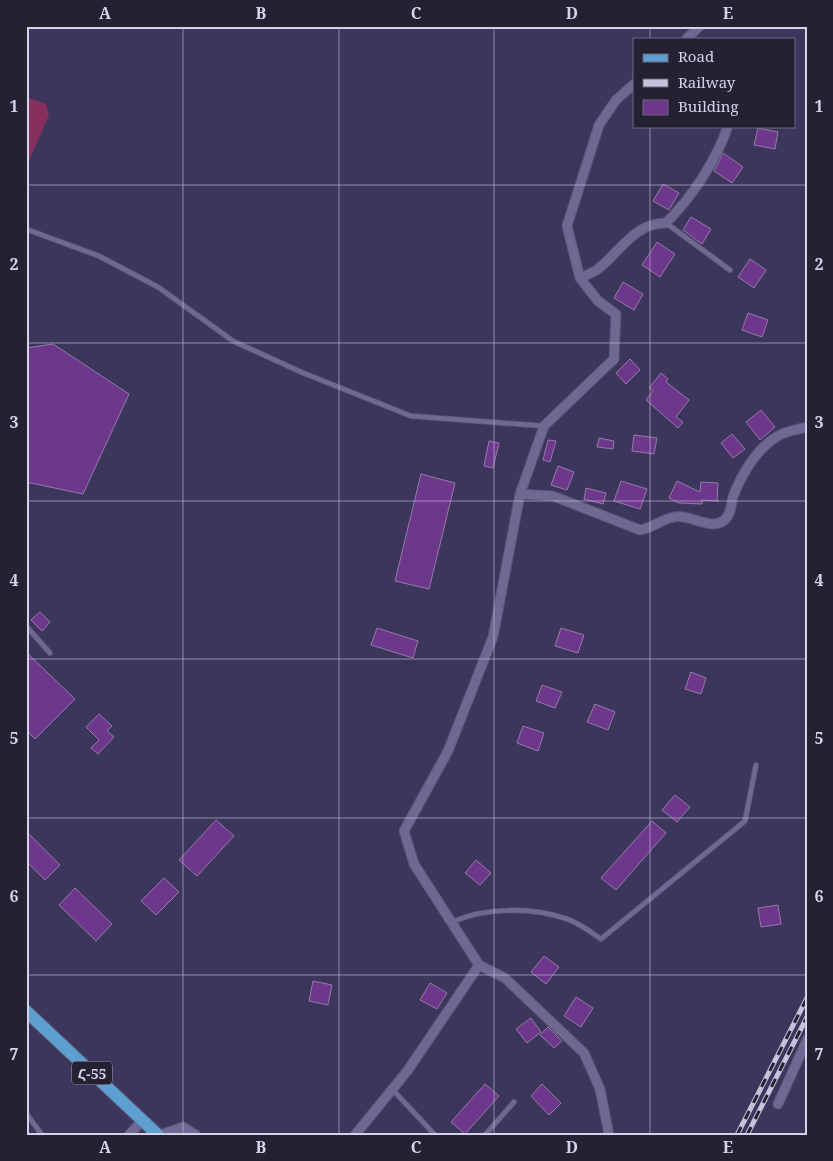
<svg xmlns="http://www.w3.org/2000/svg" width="833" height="1161" viewBox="0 0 833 1161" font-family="'Noto Serif','Noto Sans Armenian',serif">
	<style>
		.green { fill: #872f5d }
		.building { fill: #6d378c; stroke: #937ca4 }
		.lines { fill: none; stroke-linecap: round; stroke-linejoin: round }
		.lane-casing { stroke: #5a5373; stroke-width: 6 }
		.street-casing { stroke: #5a5373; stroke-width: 11 }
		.primary-casing { stroke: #5a5373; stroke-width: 14 }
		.lane { stroke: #6e6892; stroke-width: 4.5 }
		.street { stroke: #6e6892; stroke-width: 9 }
		.primary { stroke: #5c9fd0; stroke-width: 12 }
		.rail-casing { stroke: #c5c2db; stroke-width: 5 }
		.rail { stroke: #242133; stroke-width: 3; stroke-dasharray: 9; stroke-linecap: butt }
		.grid { fill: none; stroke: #d5d2ea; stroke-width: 1; stroke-opacity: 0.55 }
		.labels { text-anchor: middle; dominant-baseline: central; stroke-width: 4.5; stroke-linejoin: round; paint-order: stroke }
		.shield { fill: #242133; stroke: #a09db3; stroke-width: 1 }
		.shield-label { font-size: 14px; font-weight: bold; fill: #d5d2ea }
		.neatline { fill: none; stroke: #d5d2ea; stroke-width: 2 }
		.grid-label { font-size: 16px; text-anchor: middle; font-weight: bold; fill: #d5d2ea }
	</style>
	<rect width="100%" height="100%" fill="#3d365c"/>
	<path class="green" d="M26,97l20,7 3,11 -23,53z"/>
	<path class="building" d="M758,128l20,4 -3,17 -21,-4z
		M723,153l20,14 -11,16 -18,-12z
		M663,184l16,9 -10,17 -16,-9z
		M691,217l20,12 -9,15 -19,-14z
		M657,242l18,12 -15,23 -18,-12z
		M750,259l16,11 -12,18 -16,-11z
		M623,282l20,12 -9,16 -20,-12z
		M748,313l20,7 -6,17 -20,-7z
		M53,344l76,50 -46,100 -57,-12v-134z
		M630,359l10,11 -14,14 -10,-11z
		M661,373l7,6 -2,3 23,18 -13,17 7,5 -5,6 -32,-28 7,-9 -4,-3z
		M761,410l14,17 -15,13 -14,-18z
		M732,434l13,15 -12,9 -12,-15z
		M634,435l23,3 -3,16 -22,-3z
		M599,438l15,3 -1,8 -16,-2z
		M548,440l8,1 -6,21 -7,-2z
		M489,441l10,2 -6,25 -9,-2z
		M558,466l16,6 -7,18 -16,-5z
		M421,474l34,9 -26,106 -34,-8z
		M621,481l26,8 -7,20 -26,-8z
		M677,481l23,11 1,-10 17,1 -1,17 2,1 -17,-1v4l-23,-1 -10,-5z
		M586,488l20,5 -3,11 -19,-5z
		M40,612l10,10 -8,9 -11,-11z
		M377,628l41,13 -5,17 -42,-13z
		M561,628l23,7 -6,18 -23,-7z
		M26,652l49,47 -40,40 -9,-9z
		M691,672l15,6 -5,16 -16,-5z
		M542,685l20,7 -7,16 -19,-7z
		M595,704l20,8 -7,18 -21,-8z
		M99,714l13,12 -5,5 7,6 -16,17 -7,-6 8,-8 -13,-13z
		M523,726l21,7 -6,18 -21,-8z
		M675,795l15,12 -13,15 -15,-12z
		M216,820l18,16 -37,40 -18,-16z
		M652,821l14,12 -50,57 -15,-12z
		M26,831l34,34 -15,15 -19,-19z
		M476,860l15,13 -11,12 -15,-12z
		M164,878l15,14 -23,23 -15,-14z
		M75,888l37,36 -16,17 -37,-36z
		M778,905l3,19 -20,3 -3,-19z
		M544,956l15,11 -13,17 -15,-12z
		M313,981l19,4 -4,20 -19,-4z
		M430,983l17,10 -10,16 -17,-9z
		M576,997l17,11 -12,19 -17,-11z
		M531,1018l10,14 -14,11 -11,-14z
		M548,1027l14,14 -8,7 -14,-13z
		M485,1084l14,12 -34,38 -14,-12z
		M542,1084l19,19 -12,12 -18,-19z"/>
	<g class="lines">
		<defs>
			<path id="lane" d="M666,223l64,47
				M26,229l73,27 59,31 75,54 68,31 110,44 133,10
				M26,626l24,27
				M452,922c34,-15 80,-15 115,-3 12,4 24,13 34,20l144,-118 11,-56
				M392,1089l43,46
				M26,1113l16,22
				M485,1135l29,-33"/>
			<path id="street" d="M686,39l14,-13
				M580,278c6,-3 13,-5 18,-9 22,-17 36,-46 68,-46 26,-26 50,-62 62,-97
				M520,494l33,2 87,34c15,-2 27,-16 43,-13 12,1 29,12 40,4 8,-5 8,-16 10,-24 8,-22 24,-49 45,-61 8,-5 19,-6 29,-9
				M778,1104l29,-64
				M129,1135l14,-15
				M160,1135l23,-8 13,8
				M355,1135l53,-65 71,-105
				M609,1135l-9,-46 -16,-36 -79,-75 -26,-13 -65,-101 -10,-33 44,-80 45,-114 27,-143 24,-68 70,-67 2,-45 -18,-13 -18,-23 -13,-52 32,-101 17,-25 18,-16"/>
			<path id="primary" d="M26,1011l132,124"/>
		</defs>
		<use href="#lane" class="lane-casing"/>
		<use href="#street" class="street-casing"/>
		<use href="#primary" class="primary-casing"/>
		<use href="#lane" class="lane"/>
		<use href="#street" class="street"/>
		<use href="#primary" class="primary"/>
		<defs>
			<path id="rail" d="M737,1135l70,-137
				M747,1135l60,-118"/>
		</defs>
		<use href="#rail" class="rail-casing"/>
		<use href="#rail" class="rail"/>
	</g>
	<path class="grid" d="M183,26v1109M339,26v1109M494,26v1109M650,26v13M650,126v1009M26,185h781M26,343h781M26,501h781M26,659h781M26,818h781M26,975h781"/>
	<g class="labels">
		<rect class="shield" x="72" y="1061.5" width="40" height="23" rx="4"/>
		<g class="shield-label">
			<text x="92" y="1073">Հ-55</text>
		</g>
	</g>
	<rect width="833" height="1161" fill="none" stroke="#242133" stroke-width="55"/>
	<rect x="633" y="38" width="162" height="90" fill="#242133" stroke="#6b687c"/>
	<rect x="643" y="54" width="25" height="8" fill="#5c9fd0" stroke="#6b687c"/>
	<text x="678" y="62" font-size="15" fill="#d5d2ea">Road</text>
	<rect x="643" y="79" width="25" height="8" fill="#c5c2db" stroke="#6b687c"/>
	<text x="678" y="88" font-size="15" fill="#d5d2ea">Railway</text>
	<rect x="643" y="100" width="25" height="15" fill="#6d378c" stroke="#6b687c"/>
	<text x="678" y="112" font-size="15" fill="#d5d2ea">Building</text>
	<rect x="28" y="28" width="778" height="1106" class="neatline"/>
	<g class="grid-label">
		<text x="105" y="19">A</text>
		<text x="261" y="19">B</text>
		<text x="416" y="19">C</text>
		<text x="572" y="19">D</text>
		<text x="728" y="19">E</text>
		<text x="14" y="112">1</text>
		<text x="819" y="112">1</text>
		<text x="14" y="270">2</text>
		<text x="819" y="270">2</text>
		<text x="14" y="428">3</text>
		<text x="819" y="428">3</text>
		<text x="14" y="586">4</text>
		<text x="819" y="586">4</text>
		<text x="14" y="744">5</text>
		<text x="819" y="744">5</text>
		<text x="14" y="902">6</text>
		<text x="819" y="902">6</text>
		<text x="14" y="1060">7</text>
		<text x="819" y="1060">7</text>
		<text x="105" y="1153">A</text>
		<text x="261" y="1153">B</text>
		<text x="416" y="1153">C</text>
		<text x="572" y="1153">D</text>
		<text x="728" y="1153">E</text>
	</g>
</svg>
